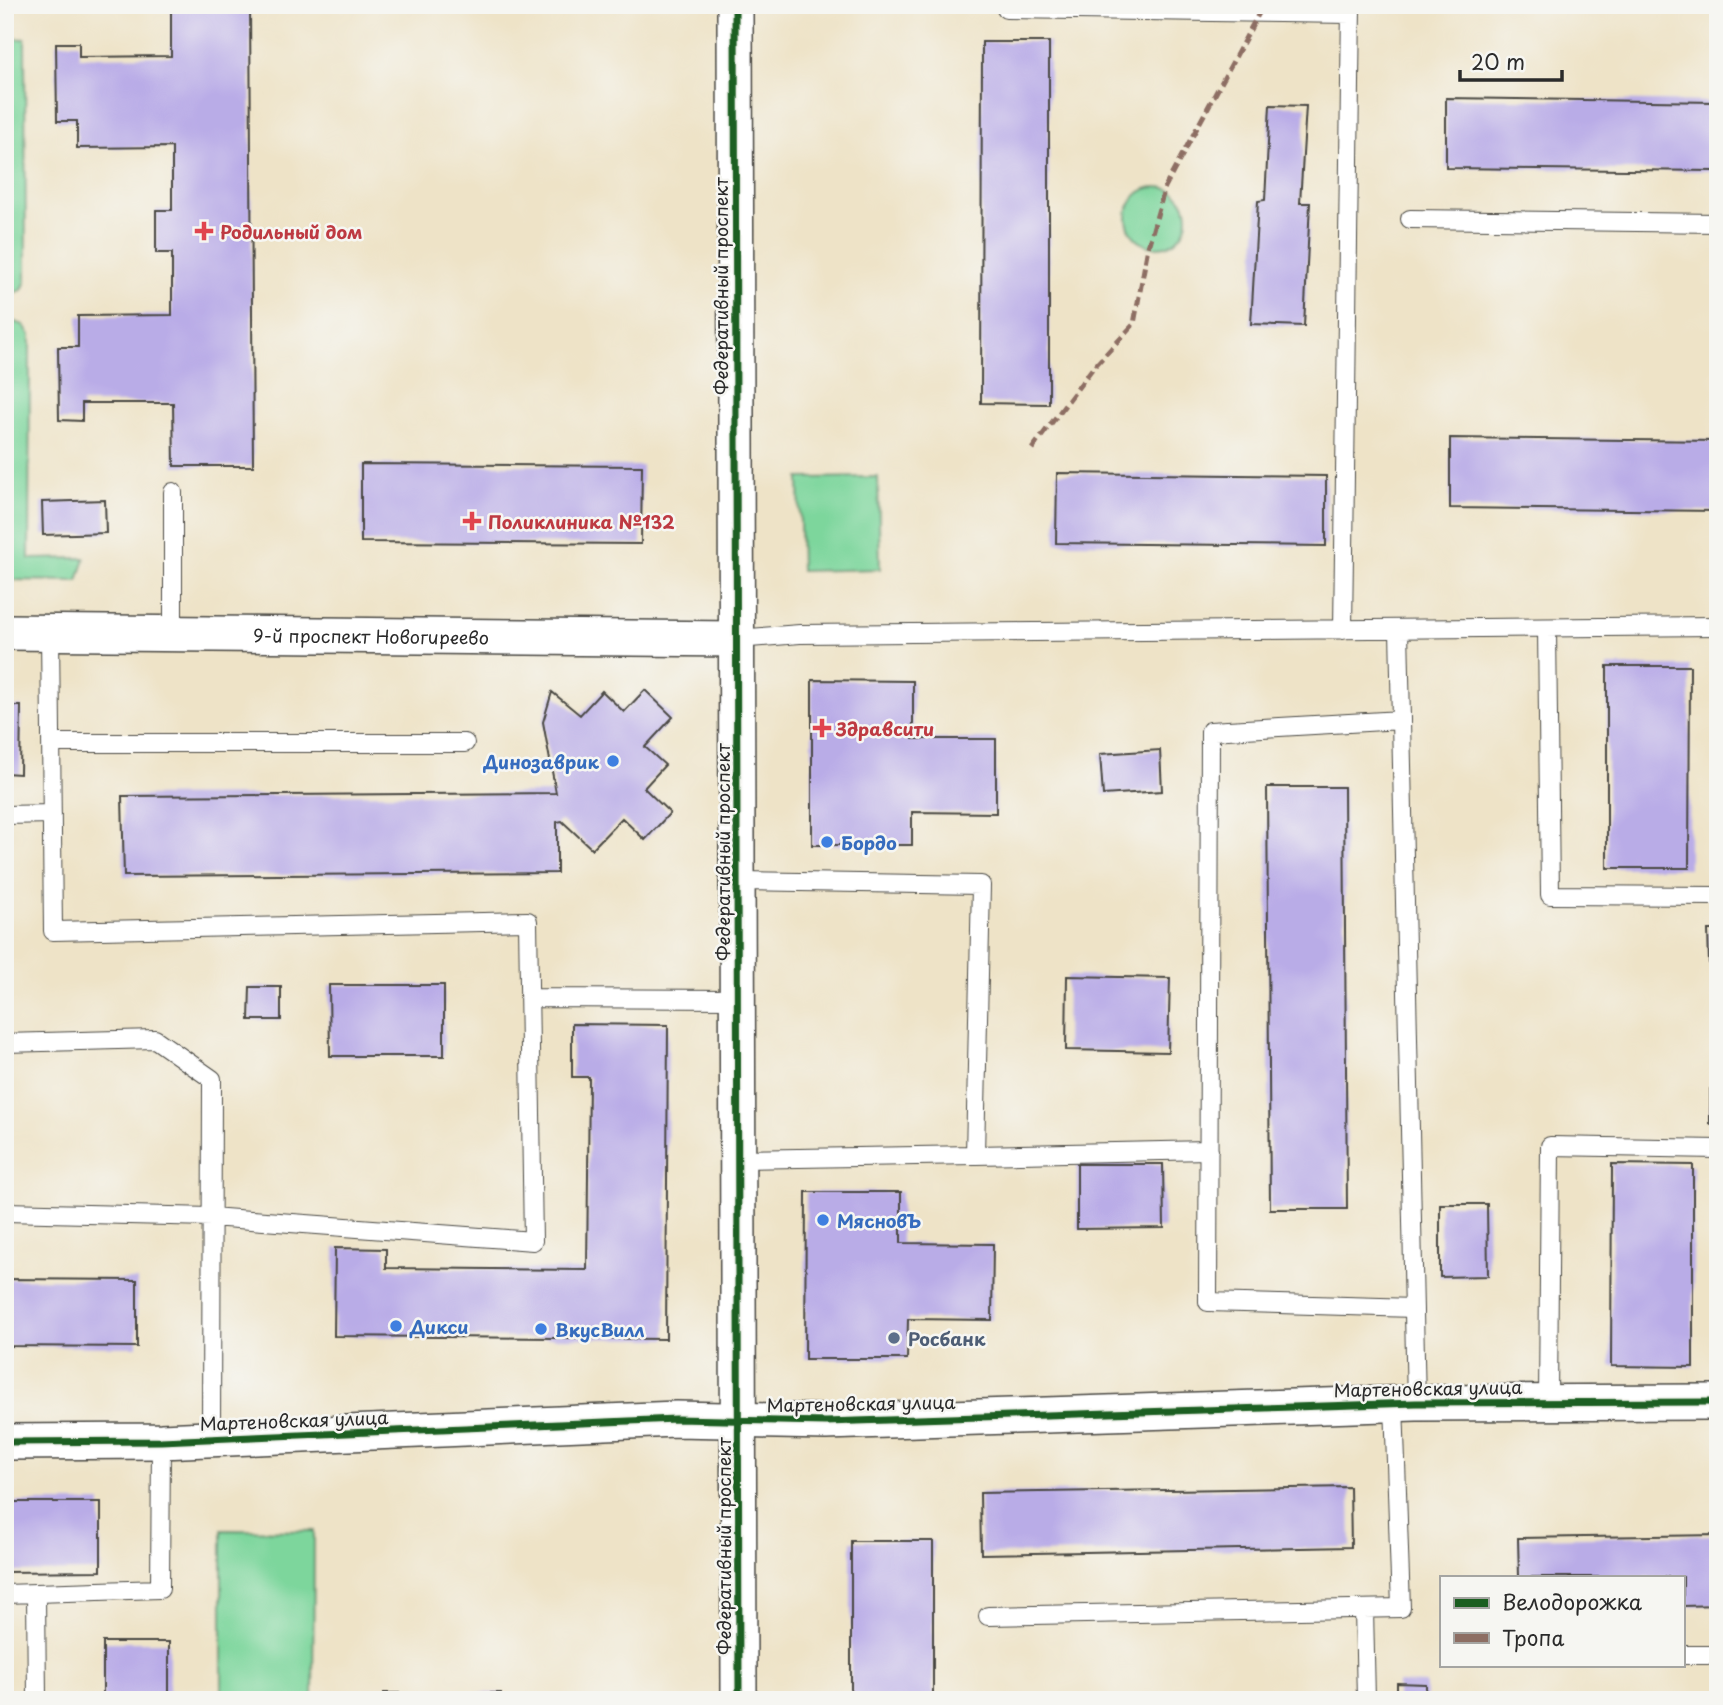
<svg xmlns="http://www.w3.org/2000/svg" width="1723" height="1705" viewBox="0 0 1723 1705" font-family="'Playpen Sans',sans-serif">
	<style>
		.green { fill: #7dd69c; stroke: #548064; stroke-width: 2 }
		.building { fill: #b9ace7 }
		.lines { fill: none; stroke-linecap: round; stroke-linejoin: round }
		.service-casing { stroke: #484742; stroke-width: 20 }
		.minor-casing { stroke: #484742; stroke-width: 38 }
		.service { stroke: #fff; stroke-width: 18 }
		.minor { stroke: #fff; stroke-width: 35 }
		.quiet { stroke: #8d6e63; stroke-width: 5; stroke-dasharray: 10 5; stroke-linecap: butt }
		.cycleway-casing { stroke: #f6f6f2; stroke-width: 11 }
		.cycleway { stroke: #1b5e20; stroke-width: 7 }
		.health-dot { fill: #e0444e; stroke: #f6f6f2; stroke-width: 2.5 }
		.shop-dot { fill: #3f7fe0; stroke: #f6f6f2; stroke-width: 2.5 }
		.service-dot { fill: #5c6f8a; stroke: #f6f6f2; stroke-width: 2.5 }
		.labels { text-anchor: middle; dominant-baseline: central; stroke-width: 5; stroke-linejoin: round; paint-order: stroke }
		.health-label { font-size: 18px; font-weight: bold; fill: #be3a42; stroke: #f6f6f2; text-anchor: start }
		.street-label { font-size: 18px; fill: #2b2b2b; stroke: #f6f6f2 }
		.shop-label { font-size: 18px; font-weight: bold; fill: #366cbe; stroke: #f6f6f2; text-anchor: start }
		.service-label { font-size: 18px; font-weight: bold; fill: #4e5e75; stroke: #f6f6f2; text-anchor: start }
	</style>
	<rect width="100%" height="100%" fill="#f6f6f2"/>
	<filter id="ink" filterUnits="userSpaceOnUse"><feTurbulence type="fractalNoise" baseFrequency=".0143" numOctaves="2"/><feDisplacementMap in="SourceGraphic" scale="14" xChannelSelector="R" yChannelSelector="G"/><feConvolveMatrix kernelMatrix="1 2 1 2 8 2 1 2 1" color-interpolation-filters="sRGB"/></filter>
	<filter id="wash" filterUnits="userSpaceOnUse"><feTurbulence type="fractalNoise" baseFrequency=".00686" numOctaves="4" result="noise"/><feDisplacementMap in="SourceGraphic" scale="28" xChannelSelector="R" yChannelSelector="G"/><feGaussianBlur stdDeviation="1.57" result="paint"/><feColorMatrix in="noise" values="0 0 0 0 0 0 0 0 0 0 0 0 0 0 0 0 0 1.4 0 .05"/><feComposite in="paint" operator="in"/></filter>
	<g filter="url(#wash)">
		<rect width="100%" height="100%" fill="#eee3c7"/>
		<path class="green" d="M5,38l20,1 1,242 -4,9 -9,3 -8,-3z
			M1127 217a30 30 0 1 1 60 0a30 30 0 1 1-60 0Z
			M12,321l12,4 6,10 -1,224 56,-1 -7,23 -73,-1v-255z
			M878,477l2,92 -79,2 -2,-93z
			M222,1530l92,1 -1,169h-91z"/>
		<g id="blocks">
			<path class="building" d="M171,5h79l3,461h-79l-1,-63h-91v18l-23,-1 -1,-73h20v-31l94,-1v-62h-16v-43h16v-63l-95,1v-27h-20l-1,-78h23v14l92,-1z
				M982,42h67v362l-68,-1z
				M1446,98l270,4 -1,69 -269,-3z
				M1270,105l36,1 -6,97h10l-6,123 -53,-2 7,-123 7,-1z
				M1450,438l268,3v70l-268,-3z
				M361,464l281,2 -1,78 -280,-2z
				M1057,473l269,3v70l-270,-3z
				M105,500l1,33 -63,2 -1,-33z
				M1607,666h83l-1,202h-82z
				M812,680l101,1v58h83v74l-84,-1v33h-100z
				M645,690l28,27 -28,30 20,18 -21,23 26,25 -25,27 -23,-22 -30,31 -30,-28 -5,1v51l-433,3 -2,-80 434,-3 -13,-71 9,-30 28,23 22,-24 22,21z
				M5,706h16l-1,68 -15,-1z
				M1160,750l2,41 -59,4 -3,-41z
				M1267,787h77l3,422h-77z
				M1708,930h10v33h-9z
				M1067,976l103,2 -2,74 -102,-2z
				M329,985h115v71h-114z
				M250,987h31v33h-32z
				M572,1024l96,1 -2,314 -332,-3 1,-88 51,1v19l201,2 2,-193h-17z
				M1710,1089h8v35h-8z
				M1077,1164h86l1,64 -87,1z
				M1612,1164l81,1v202l-82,-1z
				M806,1192h95v51l92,1 -1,76 -84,-1 -1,40h-102z
				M1440,1204h47l1,72 -48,1z
				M5,1279l132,1v67l-132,-1z
				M1350,1487l1,60 -370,7 -1,-61z
				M5,1502h96v69l-96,1z
				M1718,1535v70l-35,1v-29h-164l-1,-39z
				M851,1541h82v159h-82z
				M103,1642h66v58h-66z
				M1397,1683l29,1v16h-29z
				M384,1693h117v7h-117z"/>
		</g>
	</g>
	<g filter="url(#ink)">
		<use href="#blocks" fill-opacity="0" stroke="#484742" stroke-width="2"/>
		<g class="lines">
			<defs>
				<path id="service" d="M1006,5v4l345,5
					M1410,219l308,4
					M173,492v142
					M1547,628l3,267 168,1
					M1399,629l17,774
					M1343,630l8,-625
					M737,639l63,-5 918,-8
					M1401,720l-191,11 -2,571 206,6
					M51,743h414
					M5,815l47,-1
					M530,998l207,1
					M5,1043l150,-4 57,40 -1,360
					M975,1155l234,-5
					M737,1159l238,-4 6,-270 -243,-4
					M5,1212l206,5 322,24 -5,-320 -475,10 -3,-299
					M1548,1402l2,-256 168,3
					M36,1593l1,107
					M5,1594l155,-5 1,-148
					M1364,1609l2,91
					M988,1616l413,-8 -7,-204
					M1683,1655h35"/>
				<g id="minor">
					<path d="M735,5l4,1695"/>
					<path id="s1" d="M5,632l732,7"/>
					<path d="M5,1442l156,-1 515,-22 150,3 590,-19 302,-1"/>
				</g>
			</defs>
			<use href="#service" class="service-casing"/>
			<use href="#minor" class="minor-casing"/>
			<use href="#service" class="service"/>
			<use href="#minor" class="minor"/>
			<path class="quiet" d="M1032,449l60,-80 42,-45 14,-77 17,-60 94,-174"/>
			<defs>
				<path id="cycleway" d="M735,5l4,1695
					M5,1442l156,-1 515,-22 150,3 590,-19 302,-1"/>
			</defs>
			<use href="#cycleway" class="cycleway-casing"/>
			<use href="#cycleway" class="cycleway"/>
		</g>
	</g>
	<g class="health-dot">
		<path d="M200.5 220.5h7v7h7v7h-7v7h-7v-7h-7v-7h7z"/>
		<path d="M468.5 510.5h7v7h7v7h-7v7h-7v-7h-7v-7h7z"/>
		<path d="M818.5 717.5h7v7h7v7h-7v7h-7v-7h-7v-7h7z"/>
	</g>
	<g class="shop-dot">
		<circle cx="613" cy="761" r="7"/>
		<circle cx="827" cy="842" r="7"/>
		<circle cx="823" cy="1220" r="7"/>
		<circle cx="396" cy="1326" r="7"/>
		<circle cx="541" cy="1329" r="7"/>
	</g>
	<circle class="service-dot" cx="894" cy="1338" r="7"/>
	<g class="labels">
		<g class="health-label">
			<text x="220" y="231">Родильный дом</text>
			<text x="488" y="521">Поликлиника №132</text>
			<text x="836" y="728">Здравсити</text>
		</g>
		<g class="street-label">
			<text transform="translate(720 286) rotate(-90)">Федеративный проспект</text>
			<text stroke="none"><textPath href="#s1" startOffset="366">9-й проспект Новогиреево</textPath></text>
			<text transform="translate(722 852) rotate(-90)">Федеративный проспект</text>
			<text transform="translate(1428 1388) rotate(-1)">Мартеновская улица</text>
			<text transform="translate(861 1403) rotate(-1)">Мартеновская улица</text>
			<text transform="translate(294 1420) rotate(-2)">Мартеновская улица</text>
			<text transform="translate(723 1546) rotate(-90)">Федеративный проспект</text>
		</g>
		<g class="shop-label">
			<text x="599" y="761" text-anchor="end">Динозаврик</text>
			<text x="841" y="842">Бордо</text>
			<text x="837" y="1220">МясновЪ</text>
			<text x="410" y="1326">Дикси</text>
			<text x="555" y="1329">ВкусВилл</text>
		</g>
		<g class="service-label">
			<text x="908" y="1338">Росбанк</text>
		</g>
	</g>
	<rect width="1723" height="1705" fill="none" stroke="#f6f6f2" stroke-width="28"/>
	<rect x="1440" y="1576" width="245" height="91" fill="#f6f6f2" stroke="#a5a5a2" stroke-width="2"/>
	<rect x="1454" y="1598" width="35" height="10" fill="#1b5e20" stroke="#a5a5a2" stroke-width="2"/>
	<text x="1502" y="1610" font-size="21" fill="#2b2b2b">Велодорожка</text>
	<rect x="1454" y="1633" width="35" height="10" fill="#8d6e63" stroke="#a5a5a2" stroke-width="2"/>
	<text x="1502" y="1646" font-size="21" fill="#2b2b2b">Тропа</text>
	<path d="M1460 70v10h102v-10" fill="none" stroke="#2b2b2b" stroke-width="3.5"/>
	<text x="1471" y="70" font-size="21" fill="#2b2b2b" stroke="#f6f6f2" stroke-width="5" paint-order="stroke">20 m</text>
</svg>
